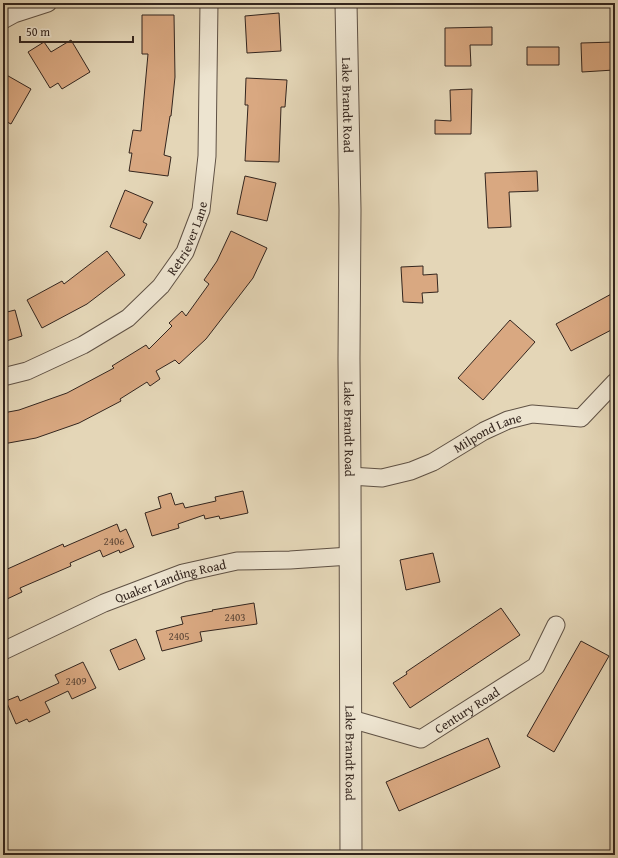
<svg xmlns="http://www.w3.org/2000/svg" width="618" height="858" viewBox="0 0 618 858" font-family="'Gentium Book Plus',serif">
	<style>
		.building { fill: #d9a881; stroke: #33251e }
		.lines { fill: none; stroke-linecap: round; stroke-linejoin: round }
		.minor-casing { stroke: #5f5144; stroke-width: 19 }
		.tertiary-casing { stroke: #5f5144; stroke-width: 23 }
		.minor { stroke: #ede4d0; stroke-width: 17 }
		.tertiary { stroke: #ede4d0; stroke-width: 21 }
		.labels { text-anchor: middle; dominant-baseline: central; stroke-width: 3; stroke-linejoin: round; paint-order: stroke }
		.number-label { font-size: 11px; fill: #5c4637 }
		.street-label { font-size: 13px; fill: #33251e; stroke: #ede4d0 }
	</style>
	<rect width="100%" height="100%" fill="#e4d6b7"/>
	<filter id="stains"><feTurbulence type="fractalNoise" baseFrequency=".005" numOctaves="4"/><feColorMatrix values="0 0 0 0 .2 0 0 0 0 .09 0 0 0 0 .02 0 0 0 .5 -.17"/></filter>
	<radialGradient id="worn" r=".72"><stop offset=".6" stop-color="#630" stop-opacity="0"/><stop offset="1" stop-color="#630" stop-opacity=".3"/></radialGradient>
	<path class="building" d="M279,13l2,38 -34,2 -2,-37z
		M142,15h32l1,62 -4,39h-1l-6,39 7,2 -3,19 -39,-5 3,-18h-3l4,-23 8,1 7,-77h-6z
		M492,27v18h-22l1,21h-26v-38z
		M71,40l19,32 -28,17 -4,-6 -8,5 -22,-36 16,-10 7,10z
		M615,42l-1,28 -32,2 -1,-29z
		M527,47h32v18h-32z
		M3,73l28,16 -20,35 -8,-4z
		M246,78l41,2 -2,27h-4l-2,55 -34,-1 3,-56h-3z
		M472,89l-1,45h-36v-14l16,1 -1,-31z
		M537,171l1,20 -29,1 2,35 -23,1 -3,-55z
		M245,176l31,7 -9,38 -30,-7z
		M125,190l28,12 -10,20 4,2 -7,15 -30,-12z
		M231,231l36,17 -14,30 -47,61 -27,25 -4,-4 -19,11 4,8 -10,7 -3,-4 -27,17 1,2 -42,22 -43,15 -33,6v-31l16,-3 48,-17 47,-25 -2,-2 34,-21 3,4 23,-23 -3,-3 13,-12 4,5 23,-32 -5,-4 13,-19z
		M107,251l18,24 -38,29 -45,24 -15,-28 35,-19 2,3z
		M423,266v9l14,-1 1,18 -16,1 1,10 -20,-1 -2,-35z
		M615,292v36l-44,23 -15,-27z
		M15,310l7,26 -19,6v-29z
		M510,320l25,22 -52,58 -25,-22z
		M243,491l5,22 -28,6 -1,-3 -14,3 -1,-4 -26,9 1,4 -27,8 -7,-23 16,-5 -3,-11 13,-4 4,12 8,-2 2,5 31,-7 -1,-4z
		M117,524l3,8 6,-3 8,18 -14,6 -1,-3 -16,7 -3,-7 -30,13 1,3 -51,22 2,4 -15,7 -4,-7v-21l60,-27 1,3z
		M433,553l7,29 -34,8 -6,-30z
		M254,603l3,21 -57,8 2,9 -40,10 -6,-20 27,-7 -2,-7 32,-6 -1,-1z
		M501,608l19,27 -110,73 -17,-25 14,-9 -1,-2z
		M136,639l9,20 -26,11 -9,-20z
		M581,641l28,15 -55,96 -27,-16z
		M83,662l13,26 -24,11 -4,-8 -23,11 5,10 -21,10 -2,-3 -11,5 -10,-23 12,-5 2,5 39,-18 -4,-8z
		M488,738l12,29 -101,44 -13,-29z"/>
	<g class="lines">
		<defs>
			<g id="minor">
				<path d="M3,20l11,-6 34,-11"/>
				<path id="s1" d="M3,377l24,-6 56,-26 45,-27 33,-32 24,-34 16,-42 6,-54 2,-153"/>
				<path id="s2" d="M350,476l32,2 29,-7 22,-9 51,-31 24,-11 24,-6 49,4 34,-36"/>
				<path id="s3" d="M3,651l101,-48 79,-30 54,-12 53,-1 60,-4"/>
				<path id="s4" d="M351,719l70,20 115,-73 20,-41"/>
			</g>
			<g id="tertiary">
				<path id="s5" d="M346,3l4,207 -1,149 1,117 1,379"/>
			</g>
		</defs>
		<use href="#minor" class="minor-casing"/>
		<use href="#tertiary" class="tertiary-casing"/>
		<use href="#minor" class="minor"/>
		<use href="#tertiary" class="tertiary"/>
	</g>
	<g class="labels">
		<g class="number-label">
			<text x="114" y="541">2406</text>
			<text x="235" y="617">2403</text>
			<text x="179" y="636">2405</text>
			<text x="76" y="681">2409</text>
		</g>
		<g class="street-label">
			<text stroke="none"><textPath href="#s5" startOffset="102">Lake Brandt Road</textPath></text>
			<text stroke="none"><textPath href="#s1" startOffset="240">Retriever Lane</textPath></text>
			<text stroke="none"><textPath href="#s5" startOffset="426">Lake Brandt Road</textPath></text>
			<text stroke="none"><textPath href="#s2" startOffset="148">Milpond Lane</textPath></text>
			<text stroke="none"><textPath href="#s3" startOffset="182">Quaker Landing Road</textPath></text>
			<text stroke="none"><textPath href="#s4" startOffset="127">Century Road</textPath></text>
			<text stroke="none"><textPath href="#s5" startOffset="750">Lake Brandt Road</textPath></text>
		</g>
	</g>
	<rect width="618" height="858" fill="none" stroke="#e4d6b7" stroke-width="16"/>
	<rect x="4" y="4" width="610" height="850" fill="none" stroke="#33251e" stroke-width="2"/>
	<rect x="8" y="8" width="602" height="842" fill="none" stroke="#33251e"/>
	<path d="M20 36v6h113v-6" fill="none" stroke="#33251e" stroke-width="2"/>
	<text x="26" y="36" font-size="12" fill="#33251e" stroke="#ede4d0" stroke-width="3" paint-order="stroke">50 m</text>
	<rect width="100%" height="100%" filter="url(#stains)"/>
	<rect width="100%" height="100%" fill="url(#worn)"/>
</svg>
